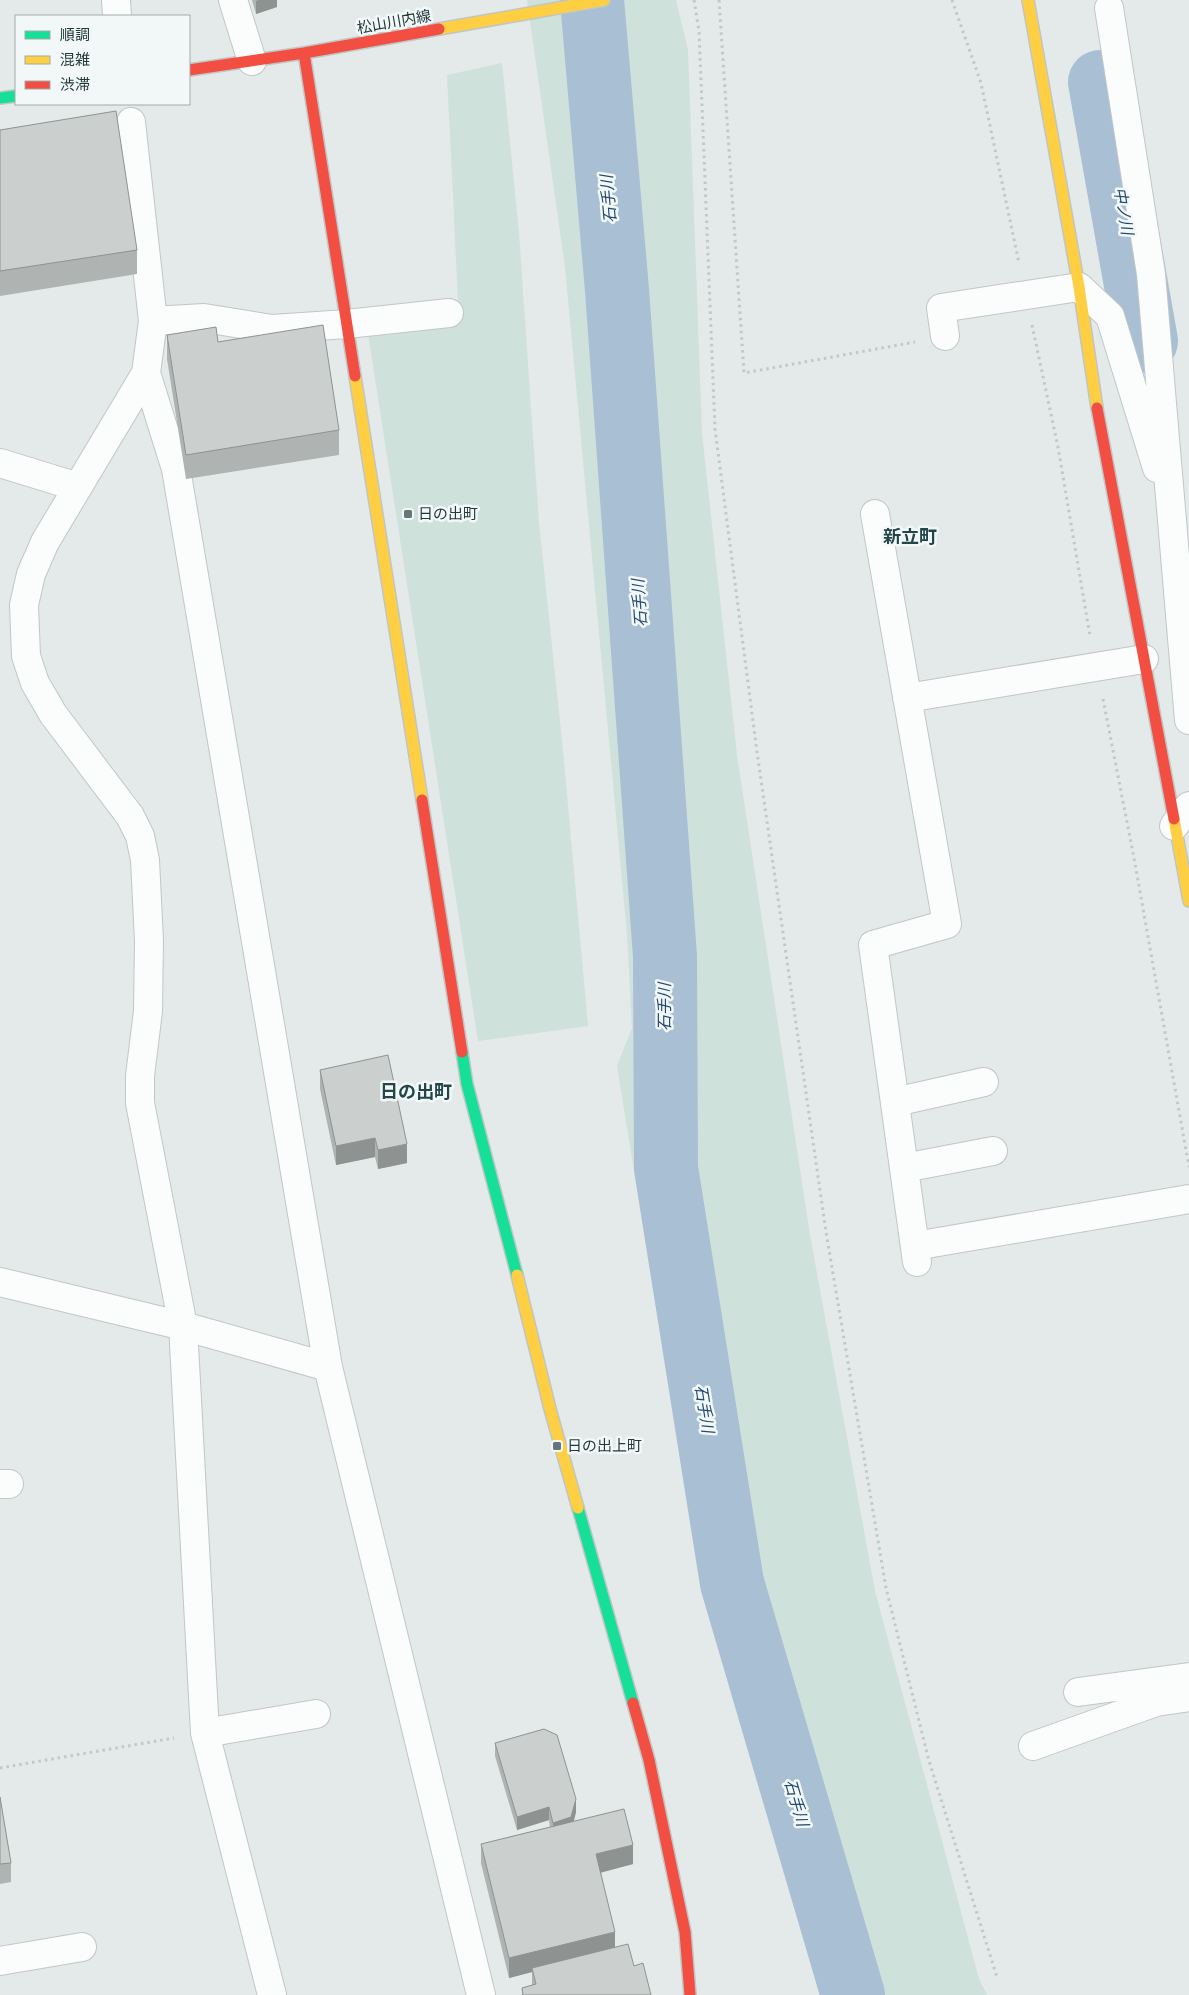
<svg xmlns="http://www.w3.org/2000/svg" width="1189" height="1995" viewBox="0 0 1189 1995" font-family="'Varela Round','Noto Sans JP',sans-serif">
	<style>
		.green { fill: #cfe1db }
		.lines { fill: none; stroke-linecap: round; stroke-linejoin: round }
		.river { stroke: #a8bfd4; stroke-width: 64 }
		.street-casing { stroke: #c1c6c6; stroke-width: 30 }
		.fast-casing { stroke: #c0c6c6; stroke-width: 14 }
		.slow-casing { stroke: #c0c6c6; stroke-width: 14 }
		.jam-casing { stroke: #c0c6c6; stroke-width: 14 }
		.path { stroke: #c1c8c9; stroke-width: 3; stroke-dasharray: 2.5 4; stroke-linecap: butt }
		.street { stroke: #fbfcfc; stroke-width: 28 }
		.fast { stroke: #16e098; stroke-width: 11 }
		.slow { stroke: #ffcf43; stroke-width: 11 }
		.jam { stroke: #f24e42; stroke-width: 11 }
		.wall { fill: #afb3b2 }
		.shaded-wall { fill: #8e9291 }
		.building { fill: #cbd0cf; stroke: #8e9291 }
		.poi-dot { fill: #677677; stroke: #f2f8f7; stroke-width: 2 }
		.labels { text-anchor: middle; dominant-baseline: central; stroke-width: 5; stroke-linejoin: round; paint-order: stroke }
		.street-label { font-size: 15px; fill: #24383a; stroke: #f2f8f7 }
		.poi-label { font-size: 15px; fill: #24383a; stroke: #f2f8f7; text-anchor: start }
		.water-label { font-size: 16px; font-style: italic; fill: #244970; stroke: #f2f8f7 }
		.quarter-label { font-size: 18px; font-weight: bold; fill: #22464a; stroke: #f2f8f7 }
	</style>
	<rect width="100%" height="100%" fill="#e4e9e9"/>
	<path class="green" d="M527,0h149l12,50 14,383 35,322 73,480 65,356 104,388 8,16h-162l-124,-411 -84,-518 15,-38 -5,-94 -62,-667z
		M502,63l17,170 20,290 24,227 25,276 -110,15 -111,-714 92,-6 -12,-246z"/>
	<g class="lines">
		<path class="river" d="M592,0l25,290 48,666 1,212 66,415 121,412
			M1100,82l46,259"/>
		<defs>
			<path id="street" d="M116,0l1,16
				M233,0l19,61
				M1109,8l42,266 38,446
				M131,122l22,199 -7,52 30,96 152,898 153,628
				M153,321l51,-3 68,11 75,-5 102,-11
				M945,336l-4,-28 138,-21 31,29 47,152
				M146,373l-101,169 -14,32 -7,31 2,51 9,27 18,31 77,102 10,20 5,24 4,81 -1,70 -8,65v27l43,223 22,407 67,262
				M0,463l78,24
				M875,514l72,410 -74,21 44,317
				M907,698l237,-39
				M1174,826l15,-20
				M895,1102l89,-20
				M904,1168l89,-17
				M915,1246l274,-47
				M0,1282l183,44 145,41
				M0,1484h9
				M1078,1692l111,-15
				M205,1733l111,-19
				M1033,1746l123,-44 33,-5
				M0,1961l82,-14"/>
			<path id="fast" d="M0,98l16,-2
				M462,1052l5,32 50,191
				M578,1508l55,195"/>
			<path id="slow" d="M1028,0l51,287 18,121
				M439,29l165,-29
				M355,376l67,424
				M1174,819l15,82
				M517,1275l33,134 28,99"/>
			<path id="jam" d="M304,53l51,323
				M189,70l115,-17 135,-24
				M1097,408l77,411
				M422,800l40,252
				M633,1703l16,57 36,172 5,63"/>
		</defs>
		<use href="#street" class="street-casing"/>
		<use href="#fast" class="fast-casing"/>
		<use href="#slow" class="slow-casing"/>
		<use href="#jam" class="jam-casing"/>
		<path class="path" d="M694,0l5,31 16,398 42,323 69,480 60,356 43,173 68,216
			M719,0l25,373 171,-31
			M952,0l29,83 38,180
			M1032,325l26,122 32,189
			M1103,699l31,159 55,309
			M0,1768l174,-30"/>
		<use href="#street" class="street"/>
		<use href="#fast" class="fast"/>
		<use href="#slow" class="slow"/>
		<use href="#jam" class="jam"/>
	</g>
	<path class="wall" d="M252,0h25v7l-21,7z
		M0,130l137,120v24l-137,22z
		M167,335l51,7 121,88v25l-153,24 -19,-120z
		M320,1070l87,93 -29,6 -3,-12 -39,8 -16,-76z
		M495,1743l81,69 -2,9 59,43 -32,8 14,75 19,19 17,29h-129v-7l10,-3v-13l-23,6 -28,-115v-19l69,-17 -1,-7 -32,10 -22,-74z
		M0,1797l11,66v19l-11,2z"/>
	<path class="shaded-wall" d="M258,0h19v7l-21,7v-13z
		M375,1138v19l-39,8v-19z
		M407,1144v19l-29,6v-19z
		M576,1799v13l-5,19 -18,5v-13z
		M549,1807v13l-32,10v-13z
		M633,1845v19l-37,10v-20z
		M615,1932v19l-83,17v4l-23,6v-20z"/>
	<path class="building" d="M116,111l21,139 -137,21v-141z
		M323,325l16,105 -153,25 -19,-120 49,-8 2,15z
		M388,1055l19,89 -29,6 -3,-12 -39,8 -16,-76z
		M544,1729l13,6 19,64 -5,18 -18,6 -4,-16 -32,10 -22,-74z
		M0,1797l11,66 -11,1z
		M624,1809l9,36 -37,9 19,78 -106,26 -28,-114z
		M628,1944l6,22 9,-3 8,32h-128l-1,-7 14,-4 -4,-16z"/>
	<g class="poi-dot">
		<rect x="403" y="509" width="10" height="10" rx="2.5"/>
		<rect x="552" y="1441" width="10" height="10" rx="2.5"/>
	</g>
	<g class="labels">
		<g class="street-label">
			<text transform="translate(394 22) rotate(-10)">松山川内線</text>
		</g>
		<g class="poi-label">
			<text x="418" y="514">日の出町</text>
			<text x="567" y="1446">日の出上町</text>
		</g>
		<g class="water-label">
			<text transform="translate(609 199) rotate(-95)">石手川</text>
			<text transform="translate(1123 211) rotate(80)">中ノ川</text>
			<text transform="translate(640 603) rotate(-94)">石手川</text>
			<text transform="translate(665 1007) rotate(-90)">石手川</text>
			<text transform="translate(704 1409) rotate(81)">石手川</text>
			<text transform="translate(796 1803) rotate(74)">石手川</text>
		</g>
		<g class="quarter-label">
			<text x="910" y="537">新立町</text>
			<text x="416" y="1092">日の出町</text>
		</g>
	</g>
	<rect x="15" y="15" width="175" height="90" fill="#f2f8f7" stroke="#a0abab"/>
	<rect x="25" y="31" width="25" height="8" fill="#16e098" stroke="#a0abab"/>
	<text x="60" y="40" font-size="15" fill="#24383a">順調</text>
	<rect x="25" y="56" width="25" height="8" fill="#ffcf43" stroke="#a0abab"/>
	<text x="60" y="65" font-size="15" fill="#24383a">混雑</text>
	<rect x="25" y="81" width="25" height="8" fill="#f24e42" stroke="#a0abab"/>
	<text x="60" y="90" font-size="15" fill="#24383a">渋滞</text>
</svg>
